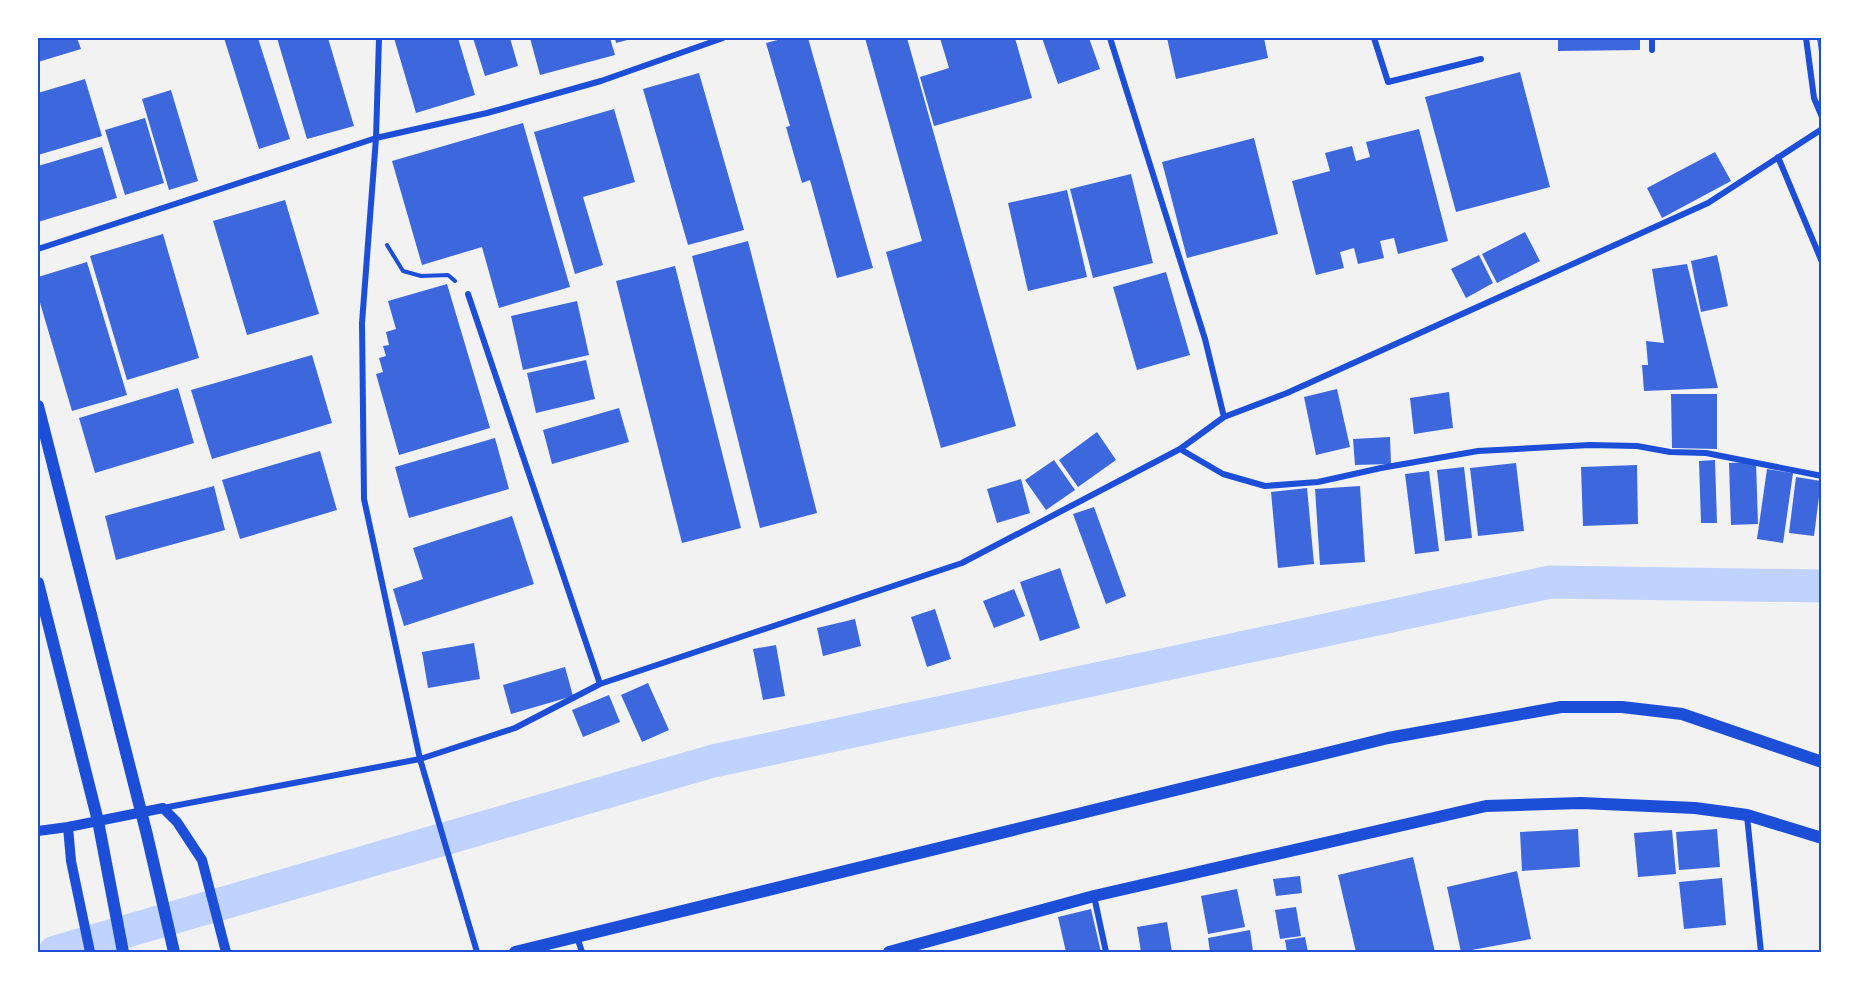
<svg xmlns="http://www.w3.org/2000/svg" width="1859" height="990" viewBox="0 0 1859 990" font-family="Overpass,sans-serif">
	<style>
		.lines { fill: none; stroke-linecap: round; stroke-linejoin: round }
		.canal { stroke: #bfd3fe; stroke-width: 33 }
		.building { fill: #3d67dc }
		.path { stroke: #1d4ed8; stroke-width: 4 }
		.minor { stroke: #1d4ed8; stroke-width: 6 }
		.tertiary { stroke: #1d4ed8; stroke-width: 10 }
		.secondary { stroke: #1d4ed8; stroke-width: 12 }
		.neatline { fill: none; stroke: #1d4ed8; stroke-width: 2 }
	</style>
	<rect width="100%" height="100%" fill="#f2f2f2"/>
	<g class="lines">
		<path class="canal" d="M55,952l658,-191 837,-179 272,4"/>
	</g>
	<path class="building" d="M38,38h39l4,11 -43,13z
		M224,38h34l32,101 -31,10z
		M277,38h51l26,88 -47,13z
		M394,38h64l17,57 -59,18z
		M473,38h37l8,28 -33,10z
		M530,38h80l5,17 -75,20z
		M615,38h20l-19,5z
		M785,38h23l65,230 -36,10 -27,-98 -8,3 -16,-56 4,-1 -24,-83z
		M865,38h42l109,388 -75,22 -55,-196 36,-11z
		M940,38h75l17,60 -98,28 -14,-49 29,-9z
		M1042,38h47l11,31 -42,15z
		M1167,38h97l4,20 -92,21z
		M1558,38h82v12l-82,1z
		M1817,38h5v21h-2z
		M1520,72l30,115 -94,25 -31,-115z
		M699,73l45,157 -56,15 -45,-156z
		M85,79l17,57 -64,19v-62z
		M171,90l27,91 -29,9 -27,-91z
		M614,109l21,73 -52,15 20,68 -28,9 -41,-142z
		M145,118l19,65 -39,12 -20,-65z
		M523,123l47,164 -71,21 -17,-61 -60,18 -30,-104z
		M1419,129l29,112 -50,13 -4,-16 -14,3 4,17 -26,6 -4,-16 -14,4 4,16 -28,7 -24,-94 38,-10 -5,-18 27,-7 4,15 14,-4 -4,-15z
		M1254,138l24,96 -91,24 -25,-96z
		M102,147l15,51 -79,24v-56z
		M1715,152l16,29 -69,37 -15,-30z
		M1131,174l22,89 -60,15 -23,-89z
		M1067,190l20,87 -59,14 -20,-88z
		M285,200l34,114 -72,21 -34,-114z
		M1525,232l15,29 -43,22 -15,-29z
		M163,234l36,124 -72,22 -37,-124z
		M748,241l69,272 -57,15 -68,-272z
		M1479,255l14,28 -27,15 -15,-29z
		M1717,255l11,51 -27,6 -10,-51z
		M87,262l40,133 -55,16 -34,-115v-19z
		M1687,264l31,124 -74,3 -2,-26h6l-2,-24 18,2 -12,-74z
		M675,266l66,262 -59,15 -66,-262z
		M1166,272l24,83 -53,15 -24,-83z
		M447,284l43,144 -91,27 -23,-81 7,-2 -4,-14 7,-2 -3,-10 6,-1 -3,-13 10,-3 -8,-28z
		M577,301l12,54 -66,15 -12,-54z
		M312,355l20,68 -120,36 -21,-69z
		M586,360l9,39 -59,14 -9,-40z
		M178,388l16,55 -99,30 -16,-55z
		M1337,389l13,58 -34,8 -12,-58z
		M1449,392l4,36 -39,6 -4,-36z
		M1671,394h46v55l-45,-1z
		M619,408l10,34 -77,22 -9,-34z
		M1097,432l19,28 -38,27 -19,-27z
		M1390,437l1,27 -36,1 -2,-26z
		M495,438l14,51 -100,29 -14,-51z
		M320,451l17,59 -97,29 -18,-59z
		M1054,460l21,30 -29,20 -21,-30z
		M1715,460l2,63h-16l-2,-62z
		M1756,462l2,62 -27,1 -2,-62z
		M1516,463l8,68 -46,5 -8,-68z
		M1637,465l1,59 -55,2 -2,-59z
		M1464,467l8,71 -27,3 -8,-71z
		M1767,469l26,4 -10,70 -26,-4z
		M1429,471l10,80 -24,3 -10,-80z
		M1796,477l25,4 -7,55 -25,-3z
		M1021,479l9,34 -33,10 -10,-34z
		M214,486l11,44 -109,30 -11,-44z
		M1360,486l5,76 -45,3 -5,-76z
		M1307,488l7,76 -36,4 -7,-76z
		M1094,507l32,89 -20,8 -33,-90z
		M512,516l22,68 -130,42 -11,-37 30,-10 -10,-31z
		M1060,568l20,60 -40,13 -20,-59z
		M1014,589l11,27 -31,12 -11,-27z
		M935,609l16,50 -24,8 -16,-50z
		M855,619l6,27 -38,10 -6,-28z
		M474,643l6,36 -52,9 -6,-36z
		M776,645l9,51 -22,4 -10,-51z
		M565,667l8,29 -62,18 -8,-29z
		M648,683l21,47 -27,12 -21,-47z
		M609,695l11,27 -37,15 -11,-27z
		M1578,829l2,38 -58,4 -2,-39z
		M1717,829l3,38 -41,3 -3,-38z
		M1672,830l4,44 -38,3 -4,-44z
		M1413,857l22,95h-79l-18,-77z
		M1517,871l14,68 -70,13 -14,-65z
		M1300,876l2,17 -26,3 -3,-17z
		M1722,878l4,47 -42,4 -5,-47z
		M1237,889l8,38 -37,7 -7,-38z
		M1296,907l5,29 -21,3 -5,-29z
		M1091,909l10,43h-35l-8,-35z
		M1167,922l5,30h-31l-4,-25z
		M1250,930l3,22h-43l-2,-14z
		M1305,937l3,15h-21l-2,-12z"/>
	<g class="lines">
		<path class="path" d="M387,245l16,26 18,5 27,-1 7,6"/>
		<path class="minor" d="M379,38l-3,100 -14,185 2,176 56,260 57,193
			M1110,38l95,301 19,78
			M1374,38l14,44 93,-23
			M1652,38v12
			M1806,38l8,60 8,19
			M1778,157l44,105
			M38,249l338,-111 111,-25 114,-32 122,-43
			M468,294l132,390
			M1180,449l43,25 42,12 53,-4 63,-14 97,-17 112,-6 47,1 33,6 36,1 116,23
			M163,808l257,-49 95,-31 85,-44 362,-121 218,-114 44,-32 63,-24 421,-190 114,-74
			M1747,816l14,136
			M1094,896l12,56
			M577,937l5,15"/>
		<path class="tertiary" d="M68,827l3,34 19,91
			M38,831l30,-4 95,-19 14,14 25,38 24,92"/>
		<path class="secondary" d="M38,406l109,429 27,117
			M38,583l60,238 25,131
			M515,952l873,-214 173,-31h61l60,7 140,48
			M889,952l205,-56 392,-90 95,-3 114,5 52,7 75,23"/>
	</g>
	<rect width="1859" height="990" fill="none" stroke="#ffffff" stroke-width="78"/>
	<rect x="39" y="39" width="1781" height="912" class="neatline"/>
</svg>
